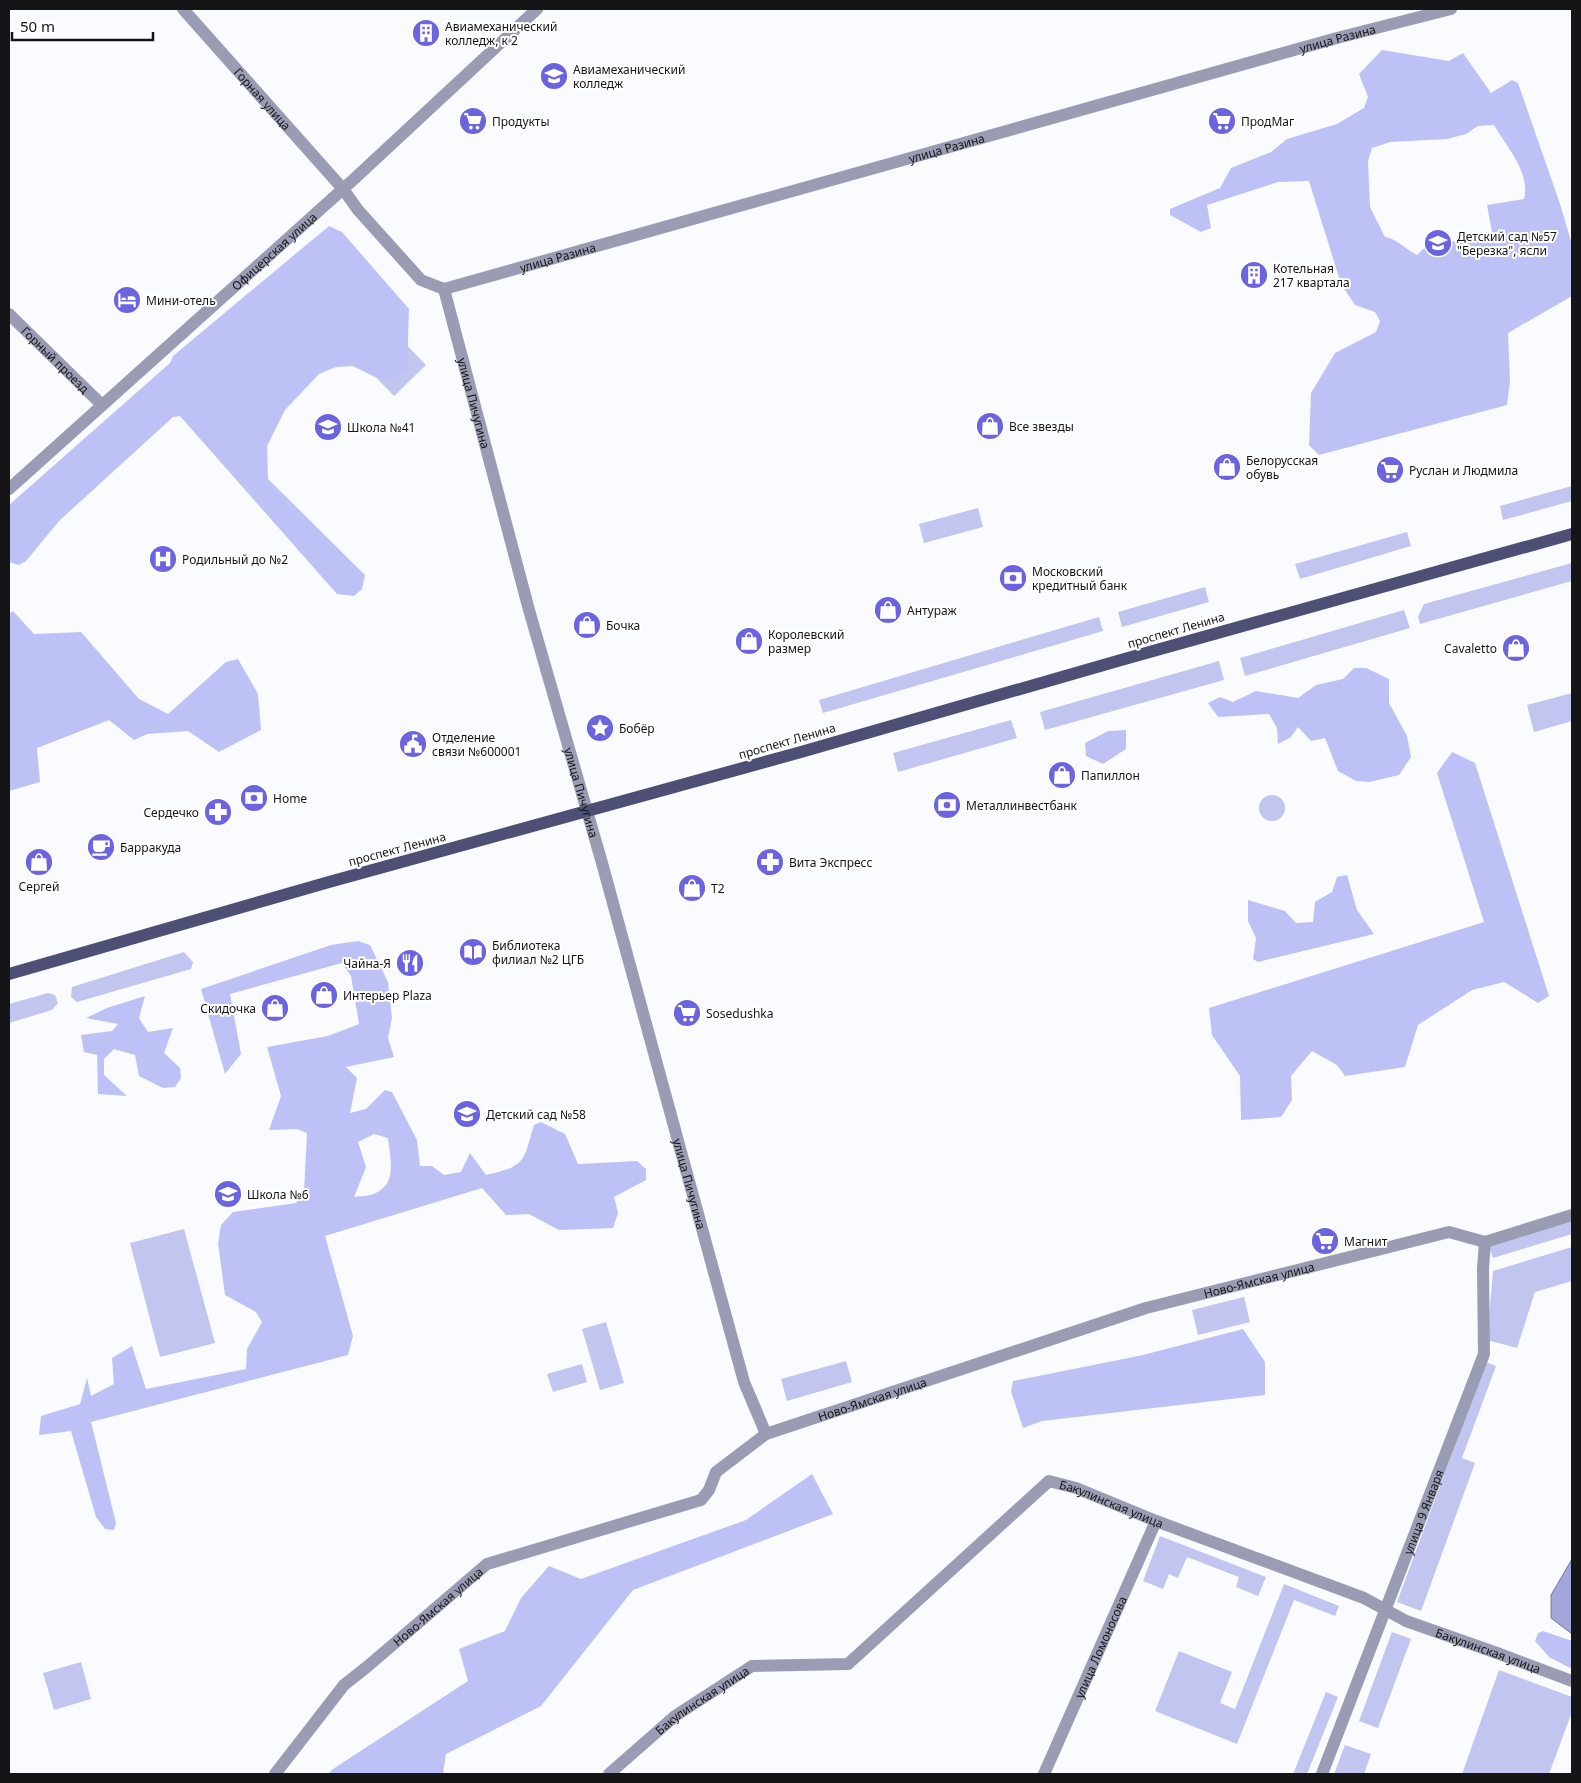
<svg xmlns="http://www.w3.org/2000/svg" width="1581" height="1783" viewBox="0 0 1581 1783" font-family="'Noto Sans',sans-serif">
	<style>
		.green { fill: #c3c5f1 }
		.forest { fill: #bec1f6; fill-rule: evenodd }
		.water { fill: #a3a6da; stroke: #787aa0 }
		.lines { fill: none; stroke-linecap: round; stroke-linejoin: round }
		.minor { stroke: #9a9cb3; stroke-width: 12 }
		.primary { stroke: #4d4f75; stroke-width: 12 }
		.labels { text-anchor: middle; dominant-baseline: central; stroke-width: 4; stroke-linejoin: round; paint-order: stroke }
		.poi-label { font-size: 12px; fill: #151518; stroke: #fff; text-anchor: start }
		.street-label { font-size: 12px; fill: #151518; stroke: #fff }
	</style>
	<rect width="100%" height="100%" fill="#fafbff"/>
	<path class="green" d="M397,335l29,30 -32,31 -29,-30z
		M1572,486v15l-69,19 -3,-14z
		M978,508l5,19 -59,16 -5,-19z
		M1407,532l4,14 -111,33 -5,-15z
		M1572,563v18l-152,43 -2,-7 6,-13z
		M1205,587l4,15 -87,25 -4,-15z
		M1404,610l6,18 -165,48 -5,-18z
		M1099,617l4,14 -280,82 -4,-13z
		M1219,661l5,19 -179,50 -5,-18z
		M1572,693v28l-38,11 -7,-27z
		M1011,720l6,18 -119,34 -5,-19z
		M1259 808a13 13 0 1 1 26 0a13 13 0 1 1-26 0Z
		M184,952l9,10 -2,7 -114,33 -6,-5 1,-10z
		M48,993l7,2 3,8 -6,7 -43,13v-19z
		M1572,1221v13l-79,24 -4,-12z
		M184,1229l31,114 -55,14 -30,-114z
		M1572,1247v34l-37,11 -18,56 -30,-8 6,-69z
		M1244,1297l6,25 -52,13 -6,-25z
		M606,1322l18,61 -24,7 -18,-61z
		M846,1361l6,21 -65,19 -6,-22z
		M1486,1362l10,4 -34,92 13,5 -54,148 -24,-9z
		M582,1364l5,18 -34,10 -6,-18z
		M1160,1536l106,41 -8,19 -22,-9 3,-10 -52,-20 -9,21 -9,-4 -6,15 -20,-8z
		M1284,1584l55,22 -4,10 -41,-16 -57,144 -82,-33 24,-60 53,21 -12,31 15,6z
		M1392,1632l19,7 -33,89 -19,-7z
		M81,1662l10,37 -37,11 -11,-37z
		M1499,1670l73,27v15l-23,62h-87z
		M1326,1692l12,5 -31,77h-14z
		M1345,1745l26,9 -7,20h-30z"/>
	<path class="forest" d="M1382,50l67,11 14,-8 28,40 21,-13 6,3 42,121 11,37 1,55 -64,37 2,48 -3,24 -188,50 -10,-10 2,-52 24,-40 41,-21 4,-11 -5,-9 -20,-7 -14,-21 -32,-103 -31,1 -71,23 4,23 -10,4 -31,-17v-6l50,-21 11,-20 40,-16 16,-13 50,-15 27,-16 4,-11 -9,-23zM1494,125c12,21 37,48 30,74l-37,6 6,33 -34,5 -22,-7 -20,19c-12,-6 -20,-16 -32,-18l-15,-30 -2,-46 4,-13 18,-6 57,-3 19,-5 12,-8z
		M329,226l13,6 67,77 -2,59 -13,11 -17,-1 -24,-12 -17,1 -17,7 -34,36 -18,36 1,33 97,96 -3,14 -8,7 -17,-2 -157,-178 -7,1 -114,104 -33,40 -7,4 -10,-3v-57l161,-142 3,-7z
		M13,611l21,23 47,-2 58,67 29,15 58,-52 12,-3 20,35 3,36 -42,22 -31,-21 -41,3 -13,6 -25,-20 -72,28 3,34 -31,9v-177z
		M1354,668h12l23,11v24l18,33 4,21 -12,18 -30,7 -13,-1 -18,-10 -13,-33 -14,3 -13,-14 -7,10 -13,7 -1,-16 -8,-14 -51,3 -10,-14 12,-6 13,5 23,-11 42,7 18,-13 27,-6z
		M1126,730v19l-23,15 -17,-8 -1,-13 23,-12z
		M1452,752l23,11 74,233 -11,7 -34,-21 -32,8 -54,35 -13,42 -60,9 -8,-11 -25,-14 -21,25 1,24 -11,17 -40,3 -1,-44 -28,-41 -3,-27 275,-86 -47,-149z
		M1347,875l10,35 17,24 -116,28 -5,-3 3,-21 -8,-17v-21l37,11 11,12 17,-1 2,-20 17,-10 5,-15z
		M358,941l12,4 18,37 4,36 -4,20 6,19 -48,10 11,11 -7,35 16,-4 19,-19 7,2 25,48 3,26h12l12,9 17,-3 9,-19 16,22c40,-9 37,-13 48,-50l7,-3 24,12 13,30 59,-3 9,8v11l-32,17 4,16 -5,15 -54,2 -30,-16 -23,1 -24,-27 -157,48 28,100 -5,19 -257,67 25,101 -2,7 -9,-1 -9,-12 -25,-86 -32,4 2,-19 39,-12 7,-26 4,18 23,-12 -2,-26 20,-12 14,43 100,-20 1,-20 15,-27 -6,-10 -31,-17 -7,-52 3,-18 12,-13 63,-9 8,-11 3,-59 -10,-4 -28,1 12,-34 -14,-49 61,-11 31,-12 -8,-48 -9,-13 -112,31 11,60 -16,20 -24,-85 130,-44zM374,1134l14,4c2,20 10,46 -14,56 -6,2 -14,2 -20,3l12,-30 -8,-25z
		M145,996l-6,22 9,14 25,-4 -9,25 16,15 1,10 -6,9 -12,1 -24,-12 -4,-21 -21,-6 -10,10v16l23,21 -29,-2 -1,-39 -13,-3 -3,-17 31,-4 6,-7 -32,-6 21,-10z
		M1243,1329l22,33v33l-223,26 -19,7 -12,-37 2,-10 130,-26z
		M812,1474l21,40 -200,76 -92,116 -95,48 -3,20h-115l5,-5 135,-88 -9,-32 46,-18 16,-33 28,-32 32,13 165,-59z
		M1543,1631l29,10v28l-23,-12 -14,-16 3,-8z"/>
	<path class="water" d="M1572,1559v75l-21,-16v-23z"/>
	<g class="lines">
		<g class="minor">
			<path id="s1" d="M183,9l160,180 15,21 63,70 23,9"/>
			<path id="s2" d="M444,289l85,321 73,253 142,519 22,52"/>
			<path id="s3" d="M444,289l893,-251 114,-29"/>
			<path id="s4" d="M9,314l93,91"/>
			<path id="s5" d="M9,489l344,-309 184,-171"/>
			<path id="s6" d="M275,1774l69,-89 24,-19 119,-102 214,-64 8,-10 7,-18 50,-38 380,-126 303,-76 36,10 87,-27"/>
			<path id="s7" d="M609,1774l66,-58 77,-50 96,-2 201,-183 27,7 80,33 208,77 42,23 91,32 75,28"/>
			<path id="s8" d="M1044,1774l112,-253"/>
			<path id="s9" d="M1322,1774l162,-420 -1,-86 2,-26"/>
		</g>
		<path class="primary" d="M9,974l320,-92 472,-130 320,-92 451,-126"/>
	</g>
	<defs>
		<symbol id="building-disc" viewBox="-11 -11 22 22"><circle r="9.5" fill="#6c64de" stroke="#fff"/><path d="M-4-6H4V6H1V3H-1V6H-4ZM-2.5-4.3h1.7v1.8h-1.7ZM.8-4.3h1.7v1.8H.8ZM-2.5-1h1.7V.8h-1.7ZM.8-1h1.7V.8H.8Z" fill="#fff"/></symbol>
		<symbol id="university-disc" viewBox="-11 -11 22 22"><circle r="9.5" fill="#6c64de" stroke="#fff"/><path d="M0-5L7-2L0 1L-7-2ZM-4 1L0 2.5L4 1V4Q0 6-4 4Z" fill="#fff"/></symbol>
		<symbol id="supermarket-disc" viewBox="-11 -11 22 22"><circle r="9.5" fill="#6c64de" stroke="#fff"/><path d="M-6-5.5h2.5l.6 2H6L4.5 2H-2.5L-4.4-4H-6ZM-1.5 3.2a1.3 1.3 0 1 0 .1 0ZM3 3.2a1.3 1.3 0 1 0 .1 0Z" fill="#fff"/></symbol>
		<symbol id="school-disc" viewBox="-11 -11 22 22"><circle r="9.5" fill="#6c64de" stroke="#fff"/><path d="M0-5L7-2L0 1L-7-2ZM-4 1L0 2.5L4 1V4Q0 6-4 4Z" fill="#fff"/></symbol>
		<symbol id="hotel-disc" viewBox="-11 -11 22 22"><circle r="9.5" fill="#6c64de" stroke="#fff"/><path d="M-6-4.5h1.5V1H6V5H4.5V3h-9V5H-6ZM-4 0a1.8 1.8 0 1 1 3.6 0ZM.5 0V-2.5h3Q6-2.5 6 0Z" fill="#fff"/></symbol>
		<symbol id="shop-disc" viewBox="-11 -11 22 22"><circle r="9.5" fill="#6c64de" stroke="#fff"/><path d="M-5-2.5h2.3a2.7 3.5 0 0 1 5.4 0H5L5.5 6h-11ZM-1.5-2.5h3a1.5 2.3 0 0 0-3 0Z" fill="#fff"/></symbol>
		<symbol id="hospital-disc" viewBox="-11 -11 22 22"><circle r="9.5" fill="#6c64de" stroke="#fff"/><path d="M-5-5h3v3.5h4V-5h3V5h-3V1.5h-4V5h-3Z" fill="#fff"/></symbol>
		<symbol id="bank-disc" viewBox="-11 -11 22 22"><circle r="9.5" fill="#6c64de" stroke="#fff"/><path d="M-6-4H6V4H-6ZM0-2.3a2.3 2.3 0 1 0 0 4.6a2.3 2.3 0 1 0 0-4.6Z" fill="#fff"/></symbol>
		<symbol id="sight-disc" viewBox="-11 -11 22 22"><circle r="9.5" fill="#6c64de" stroke="#fff"/><path d="M0-6L1.8-2.2L6-1.7L2.9 1.2L3.7 5.4L0 3.3L-3.7 5.4L-2.9 1.2L-6-1.7L-1.8-2.2Z" fill="#fff"/></symbol>
		<symbol id="civic-disc" viewBox="-11 -11 22 22"><circle r="9.5" fill="#6c64de" stroke="#fff"/><path d="M-.6-6.5H3V-4.5H.6V-3L4-1V1h2V6H-6V1h2V-1L-.6-3ZM-1.2 2.5V6h2.4V2.5Z" fill="#fff"/></symbol>
		<symbol id="pharmacy-disc" viewBox="-11 -11 22 22"><circle r="9.5" fill="#6c64de" stroke="#fff"/><path d="M-2-6h4v4h4v4h-4v4h-4v-4h-4v-4h4Z" fill="#fff"/></symbol>
		<symbol id="cafe-disc" viewBox="-11 -11 22 22"><circle r="9.5" fill="#6c64de" stroke="#fff"/><path d="M-5.5-4.5H6V0H3Q3 3.5 0 3.5H-2.5Q-5.5 3.5-5.5 0ZM3-3.2v2h1.7v-2ZM-6 4.5H4V6H-6Z" fill="#fff"/></symbol>
		<symbol id="library-disc" viewBox="-11 -11 22 22"><circle r="9.5" fill="#6c64de" stroke="#fff"/><path d="M-6-4Q-3-5.5-.7-3.5V5Q-3 3-6 4ZM6-4Q3-5.5 .7-3.5V5Q3 3 6 4Z" fill="#fff"/></symbol>
		<symbol id="restaurant-disc" viewBox="-11 -11 22 22"><circle r="9.5" fill="#6c64de" stroke="#fff"/><path d="M-5-6h1v4h1v-4h1v4h1v-4h1v5L-1.5 .5V6h-2V.5L-5-1ZM5-6V6H3V1.5H1.5Q1.5-4 5-6Z" fill="#fff"/></symbol>
	</defs>
	<g fill-rule="evenodd">
		<use href="#building-disc" x="410" y="17" width="32" height="32"/>
		<use href="#university-disc" x="538" y="60" width="32" height="32"/>
		<use href="#supermarket-disc" x="457" y="105" width="32" height="32"/>
		<use href="#supermarket-disc" x="1206" y="105" width="32" height="32"/>
		<use href="#school-disc" x="1422" y="227" width="32" height="32"/>
		<use href="#building-disc" x="1238" y="259" width="32" height="32"/>
		<use href="#hotel-disc" x="111" y="284" width="32" height="32"/>
		<use href="#shop-disc" x="974" y="410" width="32" height="32"/>
		<use href="#school-disc" x="312" y="411" width="32" height="32"/>
		<use href="#shop-disc" x="1211" y="451" width="32" height="32"/>
		<use href="#supermarket-disc" x="1374" y="454" width="32" height="32"/>
		<use href="#hospital-disc" x="147" y="543" width="32" height="32"/>
		<use href="#bank-disc" x="997" y="562" width="32" height="32"/>
		<use href="#shop-disc" x="872" y="594" width="32" height="32"/>
		<use href="#shop-disc" x="571" y="609" width="32" height="32"/>
		<use href="#shop-disc" x="733" y="625" width="32" height="32"/>
		<use href="#shop-disc" x="1500" y="632" width="32" height="32"/>
		<use href="#sight-disc" x="584" y="712" width="32" height="32"/>
		<use href="#civic-disc" x="397" y="728" width="32" height="32"/>
		<use href="#shop-disc" x="1046" y="759" width="32" height="32"/>
		<use href="#bank-disc" x="238" y="782" width="32" height="32"/>
		<use href="#bank-disc" x="931" y="789" width="32" height="32"/>
		<use href="#pharmacy-disc" x="202" y="796" width="32" height="32"/>
		<use href="#cafe-disc" x="85" y="831" width="32" height="32"/>
		<use href="#shop-disc" x="23" y="846" width="32" height="32"/>
		<use href="#pharmacy-disc" x="754" y="846" width="32" height="32"/>
		<use href="#shop-disc" x="676" y="872" width="32" height="32"/>
		<use href="#library-disc" x="457" y="936" width="32" height="32"/>
		<use href="#restaurant-disc" x="394" y="947" width="32" height="32"/>
		<use href="#shop-disc" x="308" y="979" width="32" height="32"/>
		<use href="#shop-disc" x="259" y="992" width="32" height="32"/>
		<use href="#supermarket-disc" x="671" y="997" width="32" height="32"/>
		<use href="#school-disc" x="451" y="1098" width="32" height="32"/>
		<use href="#school-disc" x="212" y="1178" width="32" height="32"/>
		<use href="#supermarket-disc" x="1309" y="1225" width="32" height="32"/>
	</g>
	<g class="labels">
		<g class="poi-label">
			<text x="445" y="26">Авиамеханический<tspan x="445" dy="14">колледж, к 2</tspan></text>
			<text x="573" y="69">Авиамеханический<tspan x="573" dy="14">колледж</tspan></text>
			<text x="492" y="121">Продукты</text>
			<text x="1241" y="121">ПродМаг</text>
			<text x="1457" y="236">Детский сад №57<tspan x="1457" dy="14">"Березка", ясли</tspan></text>
			<text x="1273" y="268">Котельная<tspan x="1273" dy="14">217 квартала</tspan></text>
			<text x="146" y="300">Мини-отель</text>
			<text x="1009" y="426">Все звезды</text>
			<text x="347" y="427">Школа №41</text>
			<text x="1246" y="460">Белорусская<tspan x="1246" dy="14">обувь</tspan></text>
			<text x="1409" y="470">Руслан и Людмила</text>
			<text x="182" y="559">Родильный до №2</text>
			<text x="1032" y="571">Московский<tspan x="1032" dy="14">кредитный банк</tspan></text>
			<text x="907" y="610">Антураж</text>
			<text x="606" y="625">Бочка</text>
			<text x="768" y="634">Королевский<tspan x="768" dy="14">размер</tspan></text>
			<text x="1497" y="648" text-anchor="end">Cavaletto</text>
			<text x="619" y="728">Бобёр</text>
			<text x="432" y="737">Отделение<tspan x="432" dy="14">связи №600001</tspan></text>
			<text x="1081" y="775">Папиллон</text>
			<text x="273" y="798">Home</text>
			<text x="966" y="805">Металлинвестбанк</text>
			<text x="199" y="812" text-anchor="end">Сердечко</text>
			<text x="120" y="847">Барракуда</text>
			<text x="789" y="862">Вита Экспресс</text>
			<text x="39" y="886" text-anchor="middle">Сергей</text>
			<text x="711" y="888">T2</text>
			<text x="492" y="945">Библиотека<tspan x="492" dy="14">филиал №2 ЦГБ</tspan></text>
			<text x="391" y="963" text-anchor="end">Чайна-Я</text>
			<text x="343" y="995">Интерьер Plaza</text>
			<text x="256" y="1008" text-anchor="end">Скидочка</text>
			<text x="706" y="1013">Sosedushka</text>
			<text x="486" y="1114">Детский сад №58</text>
			<text x="247" y="1194">Школа №6</text>
			<text x="1344" y="1241">Магнит</text>
		</g>
		<g class="street-label">
			<text stroke="none"><textPath href="#s3" startOffset="928">улица Разина</textPath></text>
			<text stroke="none"><textPath href="#s1" startOffset="120">Горная улица</textPath></text>
			<text stroke="none"><textPath href="#s3" startOffset="522">улица Разина</textPath></text>
			<text stroke="none"><textPath href="#s5" startOffset="356">Офицерская улица</textPath></text>
			<text stroke="none"><textPath href="#s3" startOffset="118">улица Разина</textPath></text>
			<text stroke="none"><textPath href="#s4" startOffset="65">Горный проезд</textPath></text>
			<text stroke="none"><textPath href="#s2" startOffset="118">улица Пичугина</textPath></text>
			<text transform="translate(1176 630) rotate(-16)">проспект Ленина</text>
			<text transform="translate(787 741) rotate(-16)">проспект Ленина</text>
			<text stroke="none"><textPath href="#s2" startOffset="522">улица Пичугина</textPath></text>
			<text transform="translate(397 849) rotate(-15)">проспект Ленина</text>
			<text stroke="none"><textPath href="#s2" startOffset="928">улица Пичугина</textPath></text>
			<text stroke="none"><textPath href="#s6" startOffset="1135">Ново-Ямская улица</textPath></text>
			<text stroke="none"><textPath href="#s6" startOffset="730">Ново-Ямская улица</textPath></text>
			<text stroke="none"><textPath href="#s7" startOffset="614">Бакулинская улица</textPath></text>
			<text stroke="none"><textPath href="#s9" startOffset="281">улица 9 Января</textPath></text>
			<text stroke="none"><textPath href="#s6" startOffset="235">Ново-Ямская улица</textPath></text>
			<text stroke="none"><textPath href="#s8" startOffset="139">улица Ломоносова</textPath></text>
			<text stroke="none"><textPath href="#s7" startOffset="1019">Бакулинская улица</textPath></text>
			<text stroke="none"><textPath href="#s7" startOffset="119">Бакулинская улица</textPath></text>
		</g>
	</g>
	<rect width="1581" height="1783" fill="none" stroke="#151518" stroke-width="20"/>
	<path d="M12 32v8h141v-8" fill="none" stroke="#151518" stroke-width="2.5"/>
	<text x="20" y="32" font-size="15" fill="#151518" stroke="#ffffff" stroke-width="4" paint-order="stroke">50 m</text>
</svg>
